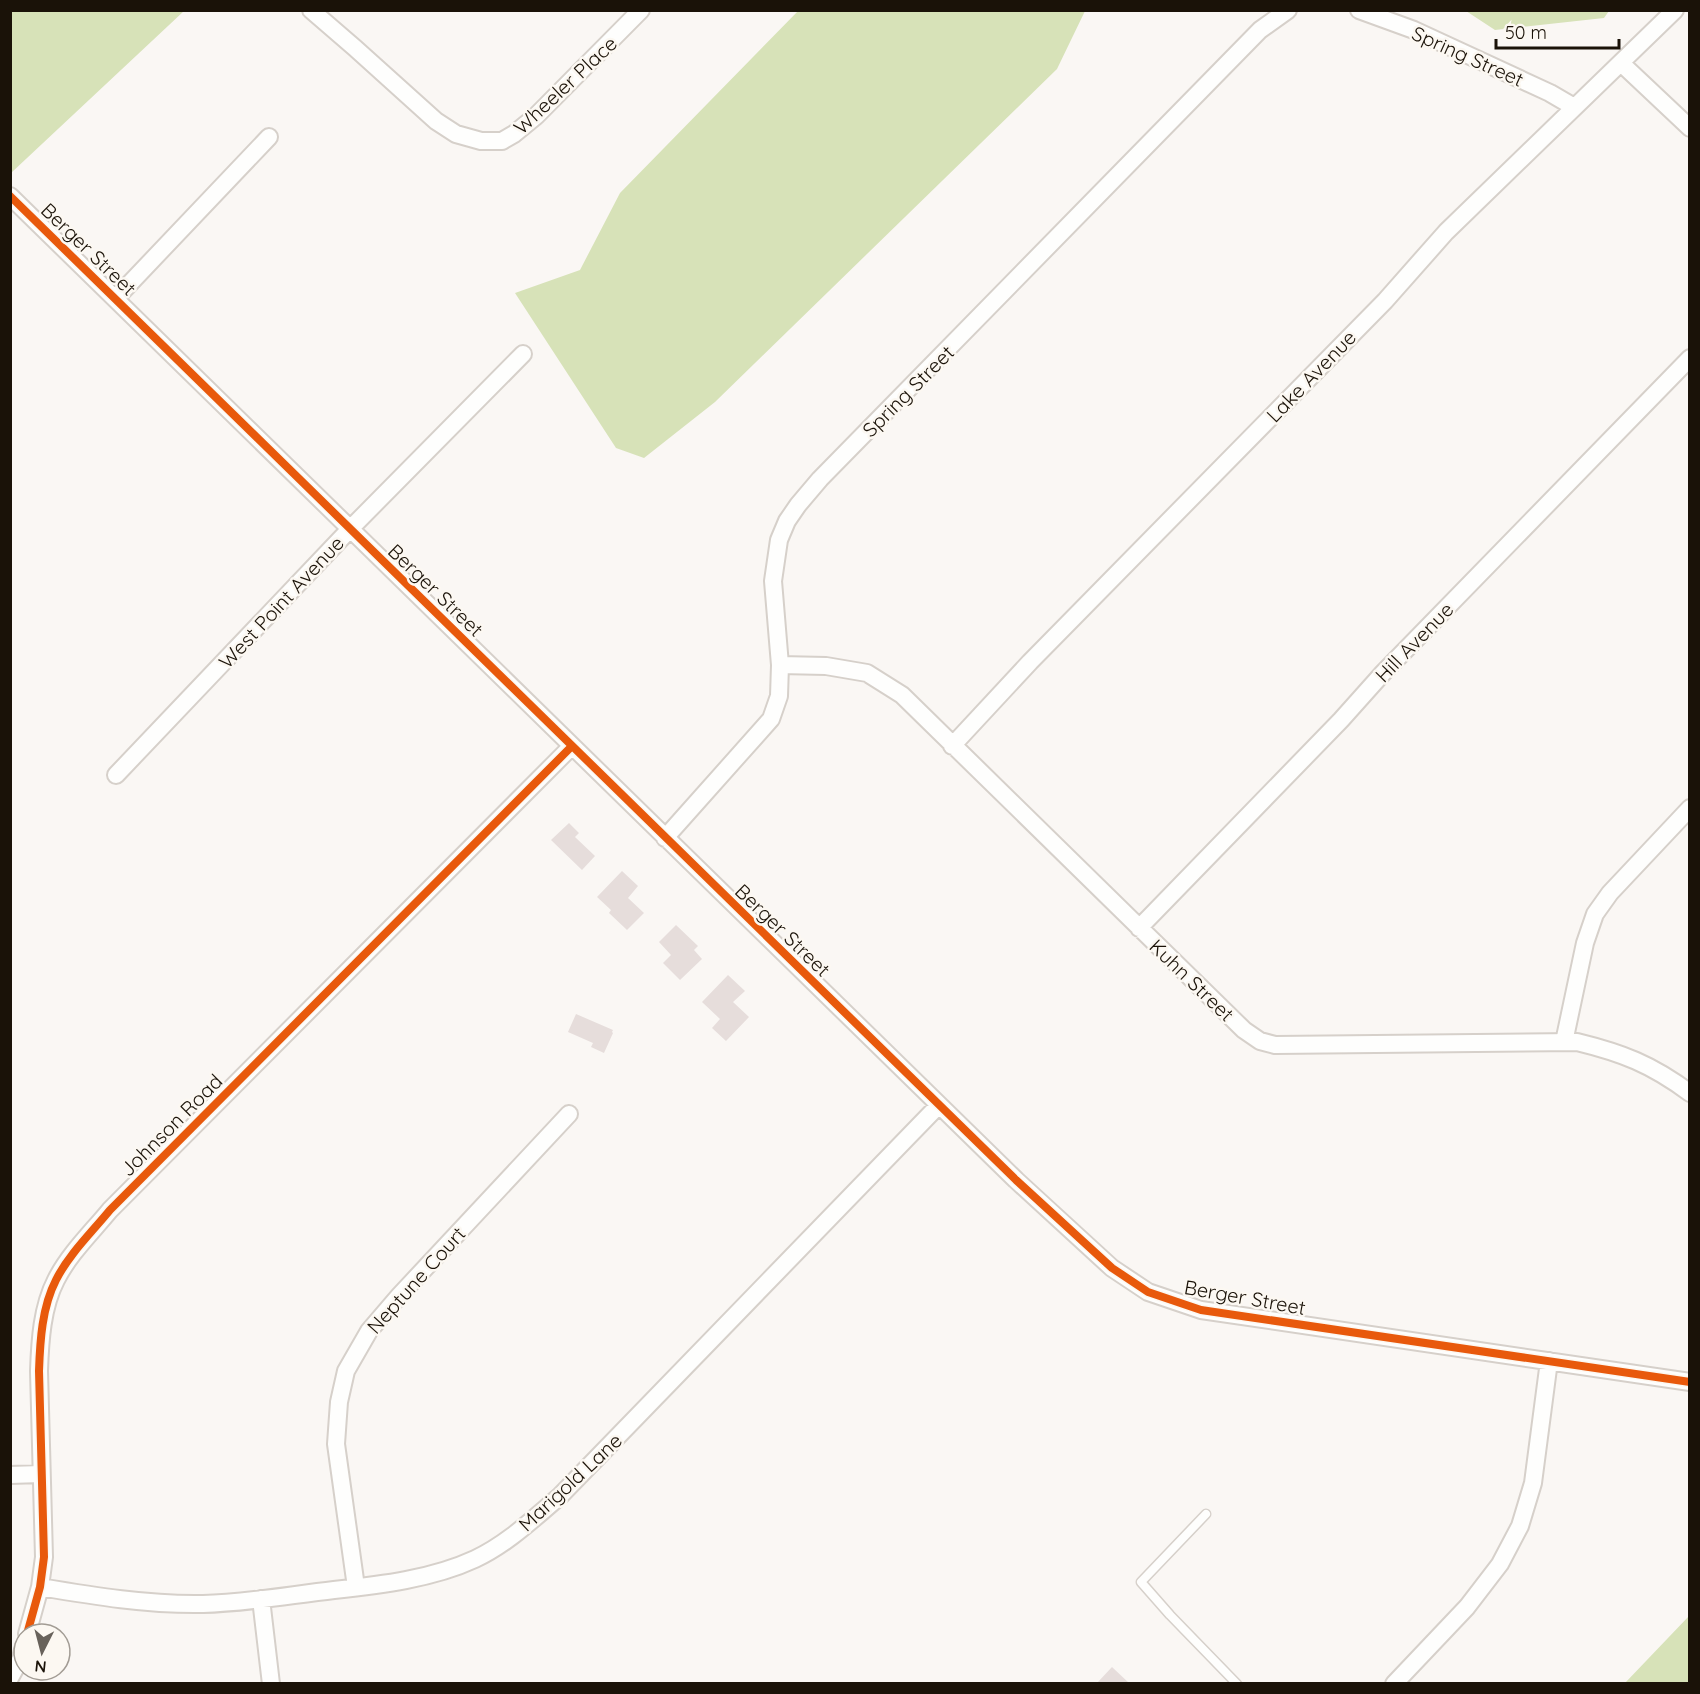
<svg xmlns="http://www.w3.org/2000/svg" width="1700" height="1694" viewBox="0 0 1700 1694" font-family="Quicksand,sans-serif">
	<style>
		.forest { fill: #d7e2b8 }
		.building { fill: #e6dddb }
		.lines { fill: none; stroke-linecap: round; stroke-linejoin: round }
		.service-casing { stroke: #d6d0ca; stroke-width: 11 }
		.minor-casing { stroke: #d6d0ca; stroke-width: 20 }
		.service { stroke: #fefefd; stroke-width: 8 }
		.minor { stroke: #fefefd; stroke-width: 16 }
		.cycleway-casing { stroke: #fcf8f2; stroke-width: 11 }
		.cycleway { stroke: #e8590c; stroke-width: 8 }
		.labels { text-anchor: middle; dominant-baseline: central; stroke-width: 5; stroke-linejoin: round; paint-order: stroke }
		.street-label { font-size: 20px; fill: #1a1208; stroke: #fcf8f2 }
	</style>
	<rect width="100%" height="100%" fill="#faf7f4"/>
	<path class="forest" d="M11,10h173v1l-173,162z
		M799,10l286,1 -28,58 -342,333 -71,56 -28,-10 -101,-155 65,-23 40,-77z
		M1466,11h143l-5,7 -109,12z
		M1689,1616v67h-64z"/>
	<path class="building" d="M569,823l10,10 -4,4 20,19 -13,14 -31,-30z
		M622,871l16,15 -10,12 16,15 -17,17 -18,-17 2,-3 -14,-13z
		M676,925l22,21 -4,4 8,9 -22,21 -17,-17 8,-8 -12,-13z
		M728,975l17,16 -12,11 16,15 -23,24 -14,-13 8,-9 -18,-17z
		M576,1014l37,16 -1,2 1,1 -9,20 -13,-6 2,-4 -25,-11z
		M1112,1667l17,16h-32z"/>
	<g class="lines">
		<defs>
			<path id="service" d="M1206,1514l-65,68 29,33 67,69"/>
			<path id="minor" d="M311,10l44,38 81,73 20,13 25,7h21l12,-7 22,-18 105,-106
				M1359,10l55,20 136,63 24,14
				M1621,63l69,65
				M10,196l1006,984 96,88 36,24 53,18 489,72
				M116,298l153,-161
				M780,665l46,1 41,7 35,22 342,335 16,11 15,4 302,-3c45,11 74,22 113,51
				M952,746l78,-84 355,-361 61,-69 229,-222
				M116,775l234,-246 173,-175
				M665,838l106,-119 8,-23 1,-31 -7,-84 6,-41 8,-19 11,-16 22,-26 440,-449 28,-20
				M1139,928l202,-208 42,-47 307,-315
				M1564,1042l21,-99 10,-29 15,-21 80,-85
				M10,1475l31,-1
				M40,1587c54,9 108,18 163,17 43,-1 87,-9 131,-14 46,-5 98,-11 141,-31 32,-15 58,-40 84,-62l380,-392
				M356,1587l-20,-143 3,-42 7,-31 23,-40 30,-35 170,-182
				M261,1599l10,85
				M27,1634l13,-47 4,-30 -5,-186c1,-30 3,-64 17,-91 13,-26 36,-48 54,-70l462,-464
				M10,1678l11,-20 3,-12
				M1394,1684l73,-77 33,-43 20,-38 13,-43 16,-122"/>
		</defs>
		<use href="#service" class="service-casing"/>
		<use href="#minor" class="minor-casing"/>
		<use href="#service" class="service"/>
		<use href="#minor" class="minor"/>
		<defs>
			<path id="cycleway" d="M10,196l1006,984 96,88 36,24 53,18 489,72
				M27,1634l13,-47 4,-30 -5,-186c1,-30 3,-64 17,-91 13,-26 36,-48 54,-70l462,-464"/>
		</defs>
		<use href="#cycleway" class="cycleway-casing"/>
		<use href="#cycleway" class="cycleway"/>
	</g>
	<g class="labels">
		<g class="street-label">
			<text transform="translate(1468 56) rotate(24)">Spring Street</text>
			<text transform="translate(565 85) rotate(-43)">Wheeler Place</text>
			<text transform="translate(89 249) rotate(44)">Berger Street</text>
			<text transform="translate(1311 376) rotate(-46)">Lake Avenue</text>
			<text transform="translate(908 391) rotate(-45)">Spring Street</text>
			<text transform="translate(436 590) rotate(44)">Berger Street</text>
			<text transform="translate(281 602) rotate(-47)">West Point Avenue</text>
			<text transform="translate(1414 642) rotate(-46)">Hill Avenue</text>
			<text transform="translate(783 930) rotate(44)">Berger Street</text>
			<text transform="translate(1192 980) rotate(44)">Kuhn Street</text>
			<text transform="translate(171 1125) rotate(-45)">Johnson Road</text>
			<text transform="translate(416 1280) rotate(-48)">Neptune Court</text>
			<text transform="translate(1245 1297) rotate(10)">Berger Street</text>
			<text transform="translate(570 1482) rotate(-43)">Marigold Lane</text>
		</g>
	</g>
	<rect width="1700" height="1694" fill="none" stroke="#1a1208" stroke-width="24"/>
	<g transform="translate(42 1652) rotate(186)"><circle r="28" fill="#fcf8f2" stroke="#a29c94" stroke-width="1.5"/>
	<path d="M0-4.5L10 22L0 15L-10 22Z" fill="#68625b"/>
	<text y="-9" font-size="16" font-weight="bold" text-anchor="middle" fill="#1a1208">N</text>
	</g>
	<path d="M1496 39v9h123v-9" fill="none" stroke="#1a1208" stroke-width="3"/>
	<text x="1505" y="39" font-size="18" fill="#1a1208" stroke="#fcf8f2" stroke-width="4.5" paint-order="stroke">50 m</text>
</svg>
